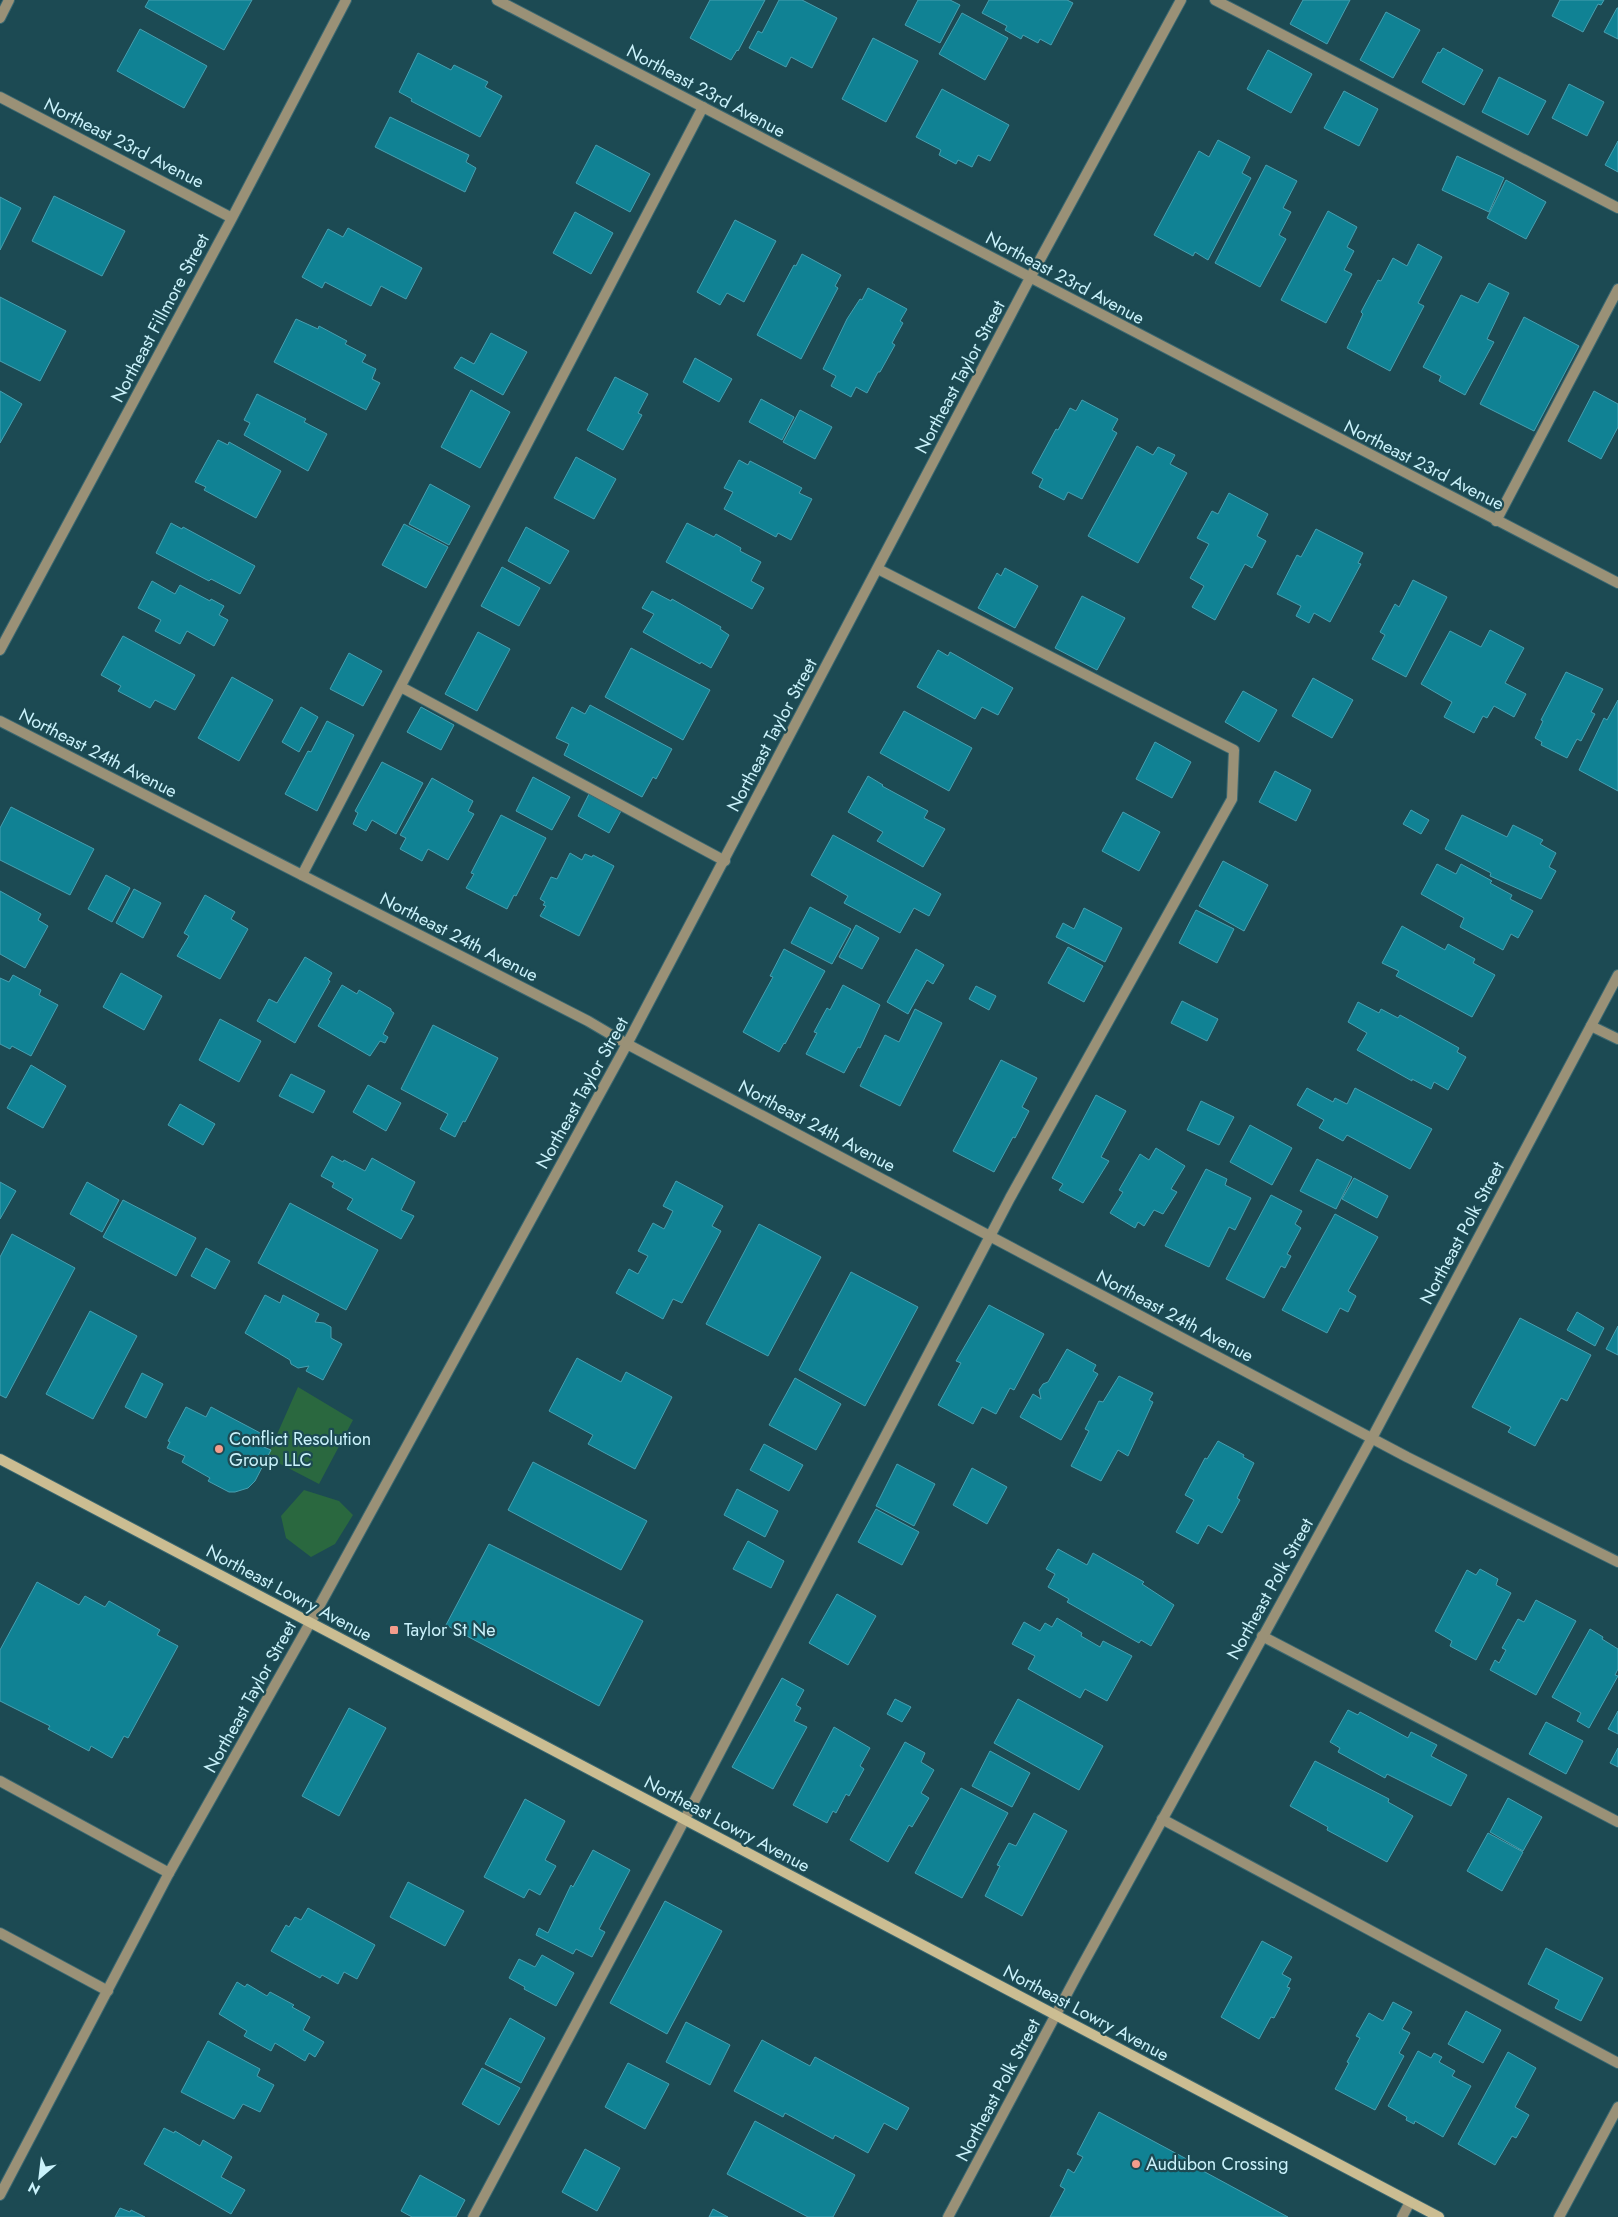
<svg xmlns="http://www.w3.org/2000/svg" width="1618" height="2217" viewBox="0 0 1618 2217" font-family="Jost,sans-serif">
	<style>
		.green { fill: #2a683f }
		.building { fill: #108294; stroke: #479fb0 }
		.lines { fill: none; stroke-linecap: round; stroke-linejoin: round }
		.service-casing { stroke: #3b6871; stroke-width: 12 }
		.minor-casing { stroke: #3b6871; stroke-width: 12 }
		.secondary-casing { stroke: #3b6871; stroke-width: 12 }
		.service { stroke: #9a9177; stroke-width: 10 }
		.minor { stroke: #9a9177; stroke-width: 10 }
		.secondary { stroke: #cbbd92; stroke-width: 10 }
		.poi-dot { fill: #f49d8c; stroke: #1c4a53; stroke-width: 2 }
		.labels { text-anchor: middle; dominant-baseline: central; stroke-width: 4.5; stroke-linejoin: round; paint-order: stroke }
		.street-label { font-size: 18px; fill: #caf2fb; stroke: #1c4a53 }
		.poi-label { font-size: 18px; fill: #caf2fb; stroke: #1c4a53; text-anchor: start }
	</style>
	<rect width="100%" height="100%" fill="#1c4a53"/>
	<path class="green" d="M298,1387l55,33 -34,64 -52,-27z
		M304,1490l35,11 14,14 -18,29 -24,13 -25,-19 -5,-22z"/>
	<path class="building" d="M149,0h103l-28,50 -79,-43z
		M710,0h55l-27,51 -1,-1 -6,10 -41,-22z
		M779,0h23l35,18 -25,50 -21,-11 -5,10 -37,-19 9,-17 4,2z
		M918,0h32l10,5 -20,38 -35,-18z
		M989,0h78l6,3 -22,42 -11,-6 -2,4 -15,-8 -2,4 -16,-9 2,-4 -25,-13z
		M1303,0h47l-23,44 -37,-20z
		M1560,0h44l-3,5 -3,-1 -15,28 -31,-16z
		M1617,8h1v31l-14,-7z
		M1386,12l34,18 -27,48 -33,-18z
		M962,13l46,25 -23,42 -46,-26z
		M140,29l67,37 -23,42 -67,-37z
		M873,38l45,23 -32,61 -44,-23z
		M1443,48l40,22 -19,35 -42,-23 16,-30 2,1z
		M1268,50l44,24 -21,39 -44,-24z
		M418,53l33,17 3,-5 34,17 -3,5 17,9 -22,41 -69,-36 1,-2 -13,-7z
		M1499,77l47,24 -18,34 -46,-23z
		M1569,84l35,18 -17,34 -35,-18z
		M942,89l67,36 -19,36 -12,-6 -6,12 -14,-7 -2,4 -17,-9 2,-5 -25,-13z
		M1344,91l34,18 -19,37 -35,-18z
		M390,117l79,38 -3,7 10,6 -11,24 -90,-45z
		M1218,140l32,17 -8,16 9,5 -43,82 -13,-8 -2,4 -39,-21 45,-84 10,6z
		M1618,141v31l-13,-7z
		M596,145l54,29 -20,38 -54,-29z
		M1457,156l47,22 -15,34 -47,-22z
		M1266,165l31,16 -14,27 8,4 -12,23 7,4 -26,48 -45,-24z
		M1506,180l40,22 -20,37 -39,-21z
		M54,196l71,35 -23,45 -70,-35z
		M0,197l21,11 -21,42z
		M1328,211l29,16 -10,20 7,4 -10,19 8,4 -26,49 -45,-23z
		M575,212l38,21 -22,41 -38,-21z
		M735,220l41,21 -32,61 -17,-9 -7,12 -23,-13z
		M348,228l74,40 -16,31 -25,-13 -10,20 -46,-24 -3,6 -20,-11 26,-48 15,8z
		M1418,244l24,13 -24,46 6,3 -34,65 -43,-23 16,-34 -2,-2 17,-32 3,1 12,-23 14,8z
		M802,254l39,21 -6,11 3,2 -37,71 -44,-24 37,-70 2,1z
		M1489,283l20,10 -22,46 7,3 -29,53 -26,-14 2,-5 -18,-9 38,-72 17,8z
		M868,288l39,21 -7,12 3,2 -11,20 3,2 -15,27h-2l-11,21 -11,-6 -5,10 -20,-11 5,-10 -13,-7 24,-50 13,-20 2,1z
		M0,297l66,34 -26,50 -40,-20z
		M1524,317l55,29 -45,85 -54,-27z
		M296,319l22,10 1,-3 28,15 -2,3 21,11 -4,7 14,7 -4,10 8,4 -14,27 -92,-48z
		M491,333l36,19 -24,43 -49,-27 7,-11 13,7z
		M695,358l37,21 -13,23 -36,-20z
		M615,377l33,17 -10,19 4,2 -19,35 -36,-20z
		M471,390l39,22 -30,56 -39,-21z
		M0,391l22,13 -22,39z
		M1594,391l24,13v23l-17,32 -33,-18z
		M257,394l49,25 -2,3 23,12 -19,37 -64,-36 6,-12 -6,-3z
		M761,399l33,18 -12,23 -33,-18z
		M1082,400l36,19 -6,11 5,3 -35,66 -14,-7 -4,8 -25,-13 4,-8 -11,-6 24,-44 2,1 12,-22 6,3z
		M800,410l32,17 -17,32 -32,-17z
		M218,440l10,5 1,-3 52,29 -25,47 -52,-28 2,-3 -11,-5z
		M1137,446l16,9 5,-8 17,8 -5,9 17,9 -49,90 -50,-27z
		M576,457l40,22 -22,40 -40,-21z
		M739,460l9,5 2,-4 52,27 -3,5 13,6 -21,41 -13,-7 -2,4 -52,-28 9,-17 -9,-4z
		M430,484l40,22 -21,39 -40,-21z
		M1229,493l39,21 -11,22 9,5 -14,27 -7,-4 -30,56 -23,-13 12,-21 -14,-8 19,-34 -12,-6 15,-27 6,3z
		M171,523l11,6 1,-2 72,39 -15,28 -29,-15 -2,2 -53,-28z
		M687,523l27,14 2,-3 25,14 -1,3 21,11 -10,19 13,7 -12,21 -86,-47z
		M404,524l44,23 -22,41 -44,-23z
		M526,527l43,24 -19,33 -42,-23z
		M1316,529l47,24 -5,10 3,1 -31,58 -16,-9 -5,10 -13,-7 5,-10 -24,-12 20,-39 4,2z
		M502,567l38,21 -21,38 -38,-20z
		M1005,568l33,18 -23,42 -37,-20 19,-35 4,3z
		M1413,580l34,17 -41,80 -34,-18 13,-24 -5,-3 15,-28 4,3z
		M152,581l23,13 5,-9 30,16 1,-2 13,7 -5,9 9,5 -14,26 -27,-15 -7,13 -25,-13 6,-11 -23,-12z
		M652,591l19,10 1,-2 49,28 -1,2 9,6 -18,33 -10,-6 -1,2 -57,-32 11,-18 -12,-6z
		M1082,596l43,22 -28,52 -42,-22z
		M1490,630l34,18 -19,35 21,11 -12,23 -20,-11 -7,12 -4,-2 -9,17 -30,-16 8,-15 -31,-18 29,-53 31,16z
		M478,632l32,17 -33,62 -32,-17z
		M123,636l72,39 -20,35 -20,-10 -5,8 -32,-17 3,-5 -20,-11z
		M631,648l79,42 -27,50 -78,-43z
		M938,650l10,6 2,-4 63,36 -15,27 -16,-8 -7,12 -58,-32z
		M349,653l33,18 -19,35 -33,-17z
		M1566,672l37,17 -12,23 4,2 -14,27 -4,-2 -10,19 -26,-13 1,-3 -7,-4 8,-17 -2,-1z
		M232,677l41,23 -34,61 -41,-23z
		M1313,678l40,22 -21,38 -40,-22z
		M1243,691l34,19 -18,32 -34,-20z
		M1618,700v91l-39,-21 25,-52 3,2z
		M590,705l82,44 -16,30 -3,-2 -11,20 -78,-42 5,-11 -13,-6 16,-31 13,7z
		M301,707l17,10 -19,35 -17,-10z
		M421,707l33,18 -13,25 -34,-18z
		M904,711l68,37 -23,43 -69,-38z
		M327,721l27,14 -37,76 -32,-17 23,-43 3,1z
		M1155,742l36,20 -19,36 -36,-19z
		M382,762l41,21 -27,51 -24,-14 -6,11 -13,-7 5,-11 -3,-2z
		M1275,771l36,19 -15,31 -37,-19z
		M868,776l15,9 -1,1 46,25 -4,7 21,11 -22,38 -46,-26 6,-9 -35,-20z
		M533,777l37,20 -18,33 -36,-19z
		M432,778l41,23 -5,10 6,3 -26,46 -20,-11 -6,12 -22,-12 6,-11 -6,-3z
		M589,794l32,17 -12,22 -31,-17z
		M11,807l83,42 -24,46 -70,-35v-32z
		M1411,810l18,10 -8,14 -18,-10z
		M1123,812l37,20 -21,39 -37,-20z
		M501,815l45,23 -30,58 -2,-1 -7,14 -41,-21 8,-14 -3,-1z
		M1462,815l45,22 6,-12 30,15 -3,4 16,9 -7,14 7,4 -15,28 -51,-23 1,-3 -46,-24z
		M833,835l108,59 -12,22 -15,-8 -14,25 -56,-30 4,-7 -37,-21z
		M570,853l12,7 3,-6 7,3 1,-2 21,11 -35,70 -39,-20 6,-10 -3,-1 2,-3 -5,-3 11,-22 6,2z
		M1223,861l45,24 -24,46 -45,-25z
		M1437,864l19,10 5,-10 31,17 -2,2 22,12 -2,4 23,12 -15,27 -7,-4 -8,16 -43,-23 4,-9 -43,-24z
		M106,875l24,13 -18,34 -24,-13z
		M134,889l27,14 -18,35 -27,-15z
		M0,891l41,23 -3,6 10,6 -23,42 -25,-14z
		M205,895l30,17 -4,7 17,10 -28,50 -43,-23 12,-20 -5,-3z
		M810,907l41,22 -19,35 -41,-21z
		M1084,908l38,20 -17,34 -49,-25 7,-14 11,6z
		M1196,910l38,19 -17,34 -38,-20z
		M856,925l23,13 -17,31 -23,-12z
		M1402,926l43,24 3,-6 27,15 -2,4 22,12 -23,42 -76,-41 3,-5 -17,-8z
		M1068,947l35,19 -19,36 -36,-19z
		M784,949l41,22 -40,73 -1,-1 -5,9 -36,-20 30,-55 -3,-1z
		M916,949l28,16 -11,19 -6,-4 -19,34 -21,-12z
		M305,957l27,16 -4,7 2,1 -35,62 -38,-22 12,-22 8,4z
		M121,973l41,23 -18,34 -41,-23z
		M13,975l28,15 -2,5 19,10 -27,51 -19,-10 -2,3 -10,-5v-66l9,4z
		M342,985l15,9 2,-4 32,19v2l3,2 -11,21 5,3 -3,6 -5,-2 -10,15 -52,-30z
		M843,985l37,20 -20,43 -2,-1 -14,26 -38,-19 11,-21 -3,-1 13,-24 3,2z
		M976,986l20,10 -7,14 -20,-11z
		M1182,1001l36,18 -11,22 -36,-18z
		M1358,1002l21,11 2,-4 17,9 2,-3 59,33 -2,4 9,5 -18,33 -14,-8 -3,7 -19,-10v2l-55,-31 10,-17 -19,-11z
		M915,1009l27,14 -42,83 -40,-20 25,-51 14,7z
		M220,1019l41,22 -22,41 -40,-22z
		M433,1025l65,33 -33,64 -2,-1 -8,16 -15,-8 8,-15 -47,-25z
		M1001,1060l36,18 -15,29 7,4 -14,27 -2,-1 -19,35 -41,-21z
		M31,1065l35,21 -23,42 -36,-20z
		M291,1074l34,17 -12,22 -34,-17z
		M368,1085l33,18 -15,28 -33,-19z
		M1307,1088l26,14 2,-4 12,6 8,-16 77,41 -22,40 -63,-34 -4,6 -24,-13 5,-8 -27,-15z
		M1096,1095l30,16 -25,46 8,4 -26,42 -24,-13 4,-6 -11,-6z
		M1201,1101l33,16 -15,28 -32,-15z
		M180,1104l35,20 -12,21 -35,-20z
		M1250,1125l42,23 -20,37 -42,-23z
		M1156,1148l29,18 -14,23 6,3 -14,22 -9,-4 -10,16 -6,-4 -3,6 -25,-15 13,-21 -4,-2 21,-36 9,6z
		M332,1156l11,6 1,-2 21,11 7,-13 43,24 -14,28 13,6 -13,23 -54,-30 6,-10 -21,-12 2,-4 -13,-7z
		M1317,1159l35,18 -16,32 -36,-18z
		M1206,1169l21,10 -2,6 26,13 -16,32 -6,-3 -20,40 -44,-21z
		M1354,1178l34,18 -11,22 -35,-19z
		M676,1181l47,25 -11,20 9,5 -39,72 -9,-4 -10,20 -47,-26 13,-24 9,5 10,-18 -10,-5 15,-28 11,6 9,-18 -10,-5z
		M0,1182l16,9 -16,28z
		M87,1182l32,18 -17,32 -32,-18z
		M1271,1195l31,16 -7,13 6,4 -14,26 4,2 -6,12 -4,-2 -17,32 -38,-19z
		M123,1200l73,38 -20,38 -73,-39z
		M290,1203l88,47 -32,60 -88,-47z
		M1335,1214l43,23 -30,54 8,5 -8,16 -8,-4 -13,25 -45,-23z
		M759,1224l62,33 -53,99 -62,-32z
		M12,1234l63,34 -69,130 -6,-3v-138z
		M206,1248l24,13 -15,28 -24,-13z
		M851,1272l67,35 -53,99 -66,-36z
		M265,1295l15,8 3,-8 36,19 -4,8 9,1 7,4v11l11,6 -19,36 -17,-9 3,-5 -11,2 -7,-4 -1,-4 -45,-27z
		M989,1305l55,29 -30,56 -4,-2 -14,26 -14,-7 -9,17 -35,-19 23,-42 -5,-2z
		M90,1311l47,25 -44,83 -47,-25z
		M1577,1312l27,16 -9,18 -28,-16z
		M1520,1318l71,37 -24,46 -6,-3 -26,48 -27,-14 3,-5 -39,-20z
		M1618,1326v29l-12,-6z
		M1067,1349l29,16 -3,6 5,3 -37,66 -41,-23 13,-23 8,5 -2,-9 4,-6 5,-2z
		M577,1358l44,24 5,-10 46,25 -37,72 -47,-25 5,-9 -44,-24z
		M142,1373l21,11 -17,34 -21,-11z
		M1119,1376l34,17 -4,7 4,2 -25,54 -10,-6 -17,31 -30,-15 18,-35 -4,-2 14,-28 4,1z
		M795,1378l46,26 -25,46 -47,-25z
		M186,1407l20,10 5,-10 53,28 -5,10 12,5 -16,31 -7,7 -13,4h-6l-21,-11 2,-3 -28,-16 3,-6 -18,-8 3,-6 -2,-1z
		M1218,1441l26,14 -1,2 11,6 -17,35 3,2 -18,33 -14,-8 -10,19 -22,-12 18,-32 -9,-5 20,-37 2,1z
		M764,1444l39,21 -14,26 -39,-21z
		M533,1462l114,59 -26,49 -113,-60z
		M897,1464l38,20 -21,42 -38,-20z
		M972,1468l35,19 -20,37 -34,-19z
		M737,1489l41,22 -13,26 -41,-22z
		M876,1509l43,23 -17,33 -44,-23z
		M748,1541l36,20 -13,27 -38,-19z
		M489,1544l154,77 -44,85 -153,-81z
		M1058,1549l29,16 6,-12 51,29 -2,2 32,21 -23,41 -10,-6 -2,3 -72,-41 2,-3 -21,-12 7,-13 -9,-5z
		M1480,1569l18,10 -2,6 15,8 -35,67 -26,-14 2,-5 -17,-10 32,-61 9,5z
		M37,1582l42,23 6,-9 20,11 4,-6 51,29 -3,5 21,11 -50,92 -4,-2 -12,22 -21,-12 -2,5 -41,-22 2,-3 -50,-25v-51z
		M837,1594l39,22 -28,49 -39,-22z
		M1536,1600l40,21 -40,74 -46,-25 5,-10 4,3 7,-13 -4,-2 16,-29 6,3z
		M1057,1618l25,15 -1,3 19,11 3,-6 29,15 -25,45 -22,-12 -5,9 -52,-29 7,-13 -23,-12 12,-22 16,9 5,-8 7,4z
		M1590,1629l13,8 -1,2 16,10v20l-3,6 3,1 -29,52 -12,-7 4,-8 -29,-16z
		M782,1678l22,12 -8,15 5,3 -7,13 13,6 -34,62 -41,-22z
		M895,1699l16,8 -9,15 -15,-8z
		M1018,1699l85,47 -24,44 -85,-47z
		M349,1708l37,20 -47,88 -37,-20z
		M1348,1710l10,5 2,-3 48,26 3,-6 26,13 -6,11 36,19 -16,31 -64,-32 -2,4 -47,-26 2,-4 -10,-6z
		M1618,1711v23l-10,-5z
		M1546,1722l37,19 -17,33 -37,-20z
		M834,1727l36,21 -10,18 4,3 -15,27 -3,-2 -10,19 -3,-2 -6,12 -34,-18z
		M905,1742l20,11 -4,9 13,8 -13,23 8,5 -17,29 -3,-2 -21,37 -38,-22z
		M1618,1748v19l-8,-4z
		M990,1751l40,22 -18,34 -40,-21z
		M1315,1761l74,38 -1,3 25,14 -26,46 -60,-32 1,-3 -38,-21z
		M961,1788l47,25 -46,85 -47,-25z
		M1508,1798l34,19 -19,34 -33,-19z
		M525,1799l40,22 -20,39 11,6 -16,29 -11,-6 -5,9 -40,-21z
		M1034,1813l33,18 -45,85 -37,-20 15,-30 -3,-1 12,-22 7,3z
		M1488,1833l35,19 -21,39 -35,-20z
		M593,1850l37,20 -31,59 6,3 -13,25 -16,-8 -3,5 -37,-19 3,-7 9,5 23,-48 2,2z
		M408,1882l56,29 -19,35 -55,-29z
		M665,1901l57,30 -55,103 -57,-31z
		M308,1908l67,37 -18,34 -13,-7 -6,12 -16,-9 -2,3 -49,-27 15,-26 3,2 6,-10 6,3z
		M1262,1941l30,16 -10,17 9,5 -4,8 3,1 -16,30 -3,-1 -12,22 -38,-22z
		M1546,1948l57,30 -22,43 -26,-13 4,-8 -31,-16z
		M542,1955l32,18 -18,33 -32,-17 1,-2 -16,-9 10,-19 16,8z
		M237,1982l8,5 2,-3 20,12 3,-4 24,13 -2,2 18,10 -7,13 21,12 -9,15 -6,-4 -4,8 -30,-18 -4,8 -27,-15 3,-5 -28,-17z
		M1393,2002l19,10 -10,17 8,4 -11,20 5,3 -29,54 -40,-21 14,-26 -2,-1 13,-24 -4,-2 13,-23 14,8z
		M1466,2011l35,19 -18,33 -35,-19z
		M510,2018l35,20 -24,45 -36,-19z
		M686,2022l44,23 -20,40 -44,-23z
		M762,2040l48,26 5,-9 94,51 -12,22 -13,-7 -16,30 -33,-18 -2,4 -48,-26 -2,4 -49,-26z
		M208,2041l52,28 -3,7 17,9 -14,27 -17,-8 -9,15 -53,-27z
		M1418,2051l13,7 3,-5 8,4 -3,5 16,9 -3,5 19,10 -28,51 -28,-16 -1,3 -8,-4 1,-3 -19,-11z
		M1508,2052l28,16 -21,39 14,8 -13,23 -4,-2 -17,29 -37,-21z
		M628,2063l41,21 -24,45 -40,-22z
		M482,2068l38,20 -21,37 -37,-21z
		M1099,2112l95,51 -2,2 96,52h-238l15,-28 -5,-3 8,-17 6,4 9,-16 -6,-3z
		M755,2121l100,54 -22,42h-25l-81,-43z
		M164,2128l10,5 1,-2 25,15 3,-6 29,17 -11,20 24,13 -14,24 -87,-50z
		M585,2149l35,19 -23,43 -35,-19z
		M420,2175l45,25 -9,17h-44l-11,-6z
		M120,2208l10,4 1,-2 14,7h-30z
		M713,2209l15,8h-19z"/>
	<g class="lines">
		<defs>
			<path id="service" d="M1215,0l403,208
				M0,18l9,-18
				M1496,521l122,-232
				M401,687l324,174
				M302,875l401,-768
				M1591,1026l27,13
				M1262,1636l356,186
				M0,1781l169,92
				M1162,1819l456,244
				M0,1933l108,58
				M473,2217l203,-381 334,-638 222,-399 2,-49 -356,-181
				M1402,2217l8,-15
				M1559,2217l59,-110"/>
			<path id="minor" d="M497,0l1121,583
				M0,97l232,121
				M0,650l232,-432 114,-218
				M0,721l588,300 39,23 780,413 211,105
				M0,2195l169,-322 141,-250 317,-579 403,-766 151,-278
				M948,2217l129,-242 295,-537 246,-463"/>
			<path id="secondary" d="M0,1459l1439,758"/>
		</defs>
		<use href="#service" class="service-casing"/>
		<use href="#minor" class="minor-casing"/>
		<use href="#secondary" class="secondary-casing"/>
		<use href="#service" class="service"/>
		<use href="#minor" class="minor"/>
		<use href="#secondary" class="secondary"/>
	</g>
	<g class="poi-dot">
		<circle cx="219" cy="1449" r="5"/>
		<rect x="389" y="1625" width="10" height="10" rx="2.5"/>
		<circle cx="1136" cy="2164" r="5"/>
	</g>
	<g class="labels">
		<g class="street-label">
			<text transform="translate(706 91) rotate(28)">Northeast 23rd Avenue</text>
			<text transform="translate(124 143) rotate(27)">Northeast 23rd Avenue</text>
			<text transform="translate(1065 278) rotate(28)">Northeast 23rd Avenue</text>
			<text transform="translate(160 318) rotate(-62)">Northeast Fillmore Street</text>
			<text transform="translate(960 377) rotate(-62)">Northeast Taylor Street</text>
			<text transform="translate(1424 465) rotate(27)">Northeast 23rd Avenue</text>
			<text transform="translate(772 735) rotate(-62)">Northeast Taylor Street</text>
			<text transform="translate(98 753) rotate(27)">Northeast 24th Avenue</text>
			<text transform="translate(459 937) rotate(27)">Northeast 24th Avenue</text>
			<text transform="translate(582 1093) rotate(-61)">Northeast Taylor Street</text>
			<text transform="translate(817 1126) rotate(28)">Northeast 24th Avenue</text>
			<text transform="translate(1462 1233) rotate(-62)">Northeast Polk Street</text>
			<text transform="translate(1175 1316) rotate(28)">Northeast 24th Avenue</text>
			<text transform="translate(1270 1589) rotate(-61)">Northeast Polk Street</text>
			<text transform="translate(289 1593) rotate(28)">Northeast Lowry Avenue</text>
			<text transform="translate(250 1697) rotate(-61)">Northeast Taylor Street</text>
			<text transform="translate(727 1824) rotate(28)">Northeast Lowry Avenue</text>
			<text transform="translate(1086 2013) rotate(28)">Northeast Lowry Avenue</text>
			<text transform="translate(998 2090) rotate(-62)">Northeast Polk Street</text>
		</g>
		<g class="poi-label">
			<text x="229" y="1439">Conflict Resolution<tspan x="229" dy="21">Group LLC</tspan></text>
			<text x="404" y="1630">Taylor St Ne</text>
			<text x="1146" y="2164">Audubon Crossing</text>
		</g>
	</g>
	<g transform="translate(40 2177) rotate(208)" stroke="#1c4a53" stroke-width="4" paint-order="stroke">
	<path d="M0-4L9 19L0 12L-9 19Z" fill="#caf2fb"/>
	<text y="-8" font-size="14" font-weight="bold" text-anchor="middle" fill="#caf2fb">N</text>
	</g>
</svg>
